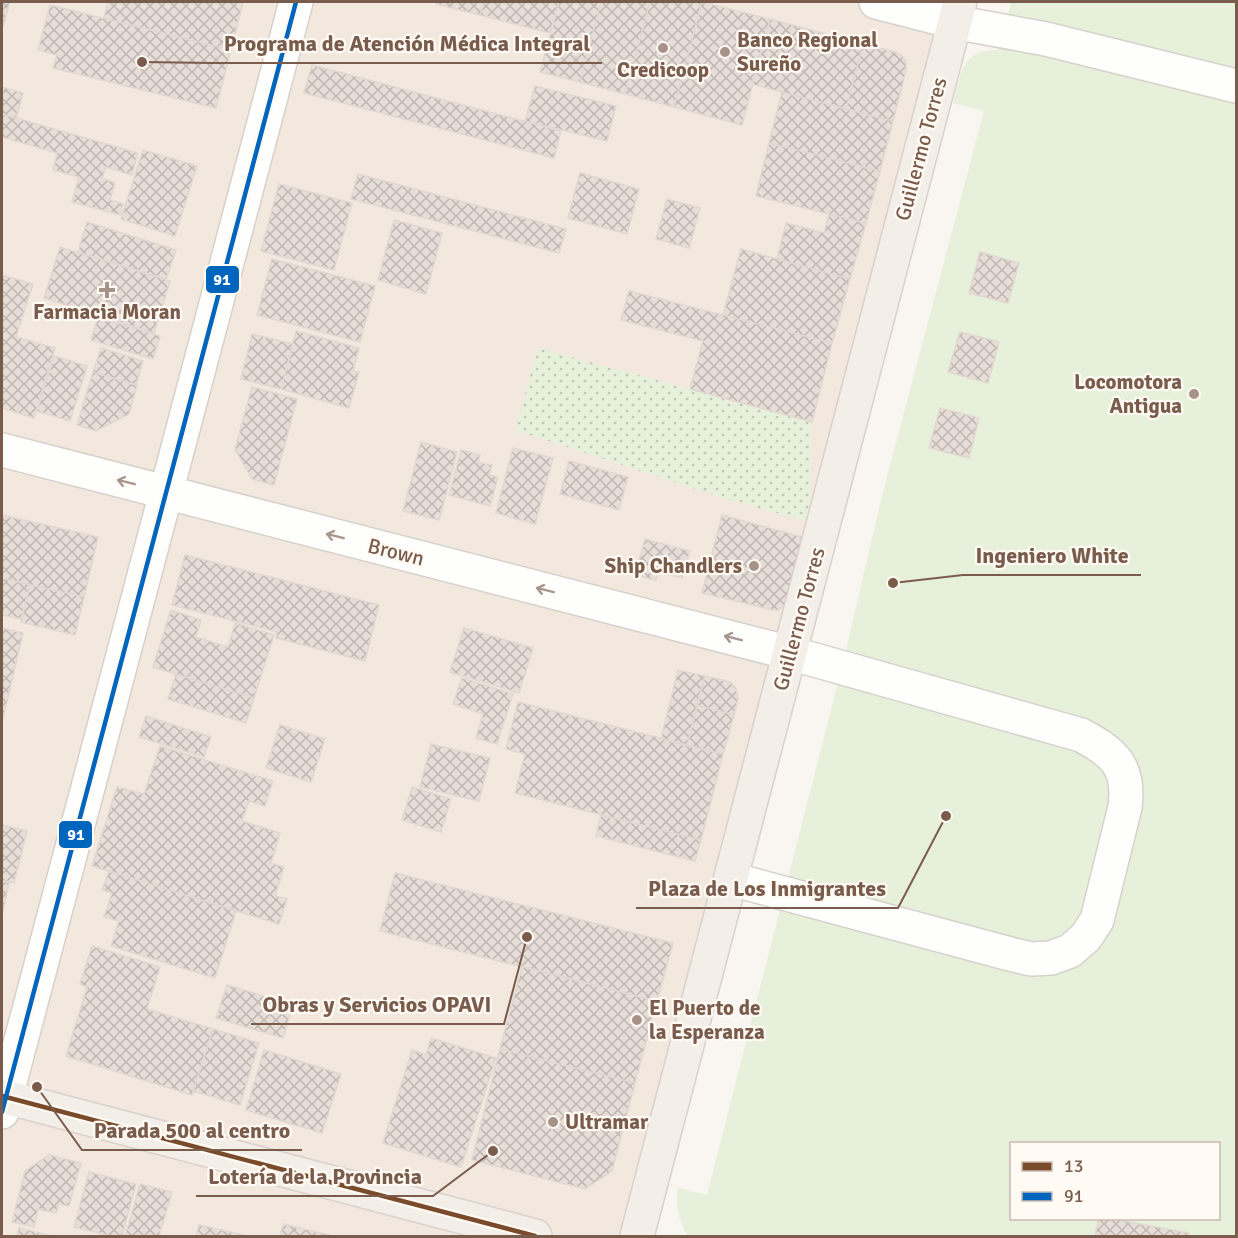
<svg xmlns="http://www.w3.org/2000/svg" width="1238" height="1238" viewBox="0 0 1238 1238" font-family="Signika,sans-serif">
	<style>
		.residential { fill: #f2e8de }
		.grass { fill: url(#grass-dots) }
		.park { fill: #e7f0db; fill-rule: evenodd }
		.building { fill: url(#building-cross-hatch); stroke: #e2d8d2; stroke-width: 1.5 }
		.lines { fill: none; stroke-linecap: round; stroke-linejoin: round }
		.minor-casing { stroke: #d7d1cb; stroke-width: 36 }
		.major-casing { stroke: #dad1cc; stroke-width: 36 }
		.minor { stroke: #fefefd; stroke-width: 33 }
		.major { stroke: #f3eee8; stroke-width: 33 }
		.bus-1-casing { stroke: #fffaf3; stroke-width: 9 }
		.bus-2-casing { stroke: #fffaf3; stroke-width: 9 }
		.bus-1 { stroke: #7a4b2a; stroke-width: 4.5 }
		.bus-2 { stroke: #0065bd; stroke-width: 4.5 }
		.oneway { stroke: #a8958b }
		.poi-dot { fill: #a69286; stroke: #fffaf3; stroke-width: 2 }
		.labels { text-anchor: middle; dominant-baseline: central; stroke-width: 4.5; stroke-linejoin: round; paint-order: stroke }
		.poi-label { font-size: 21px; font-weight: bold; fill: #7a5c4d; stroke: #fffaf3; text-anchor: start }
		.street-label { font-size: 21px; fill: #7a5c4d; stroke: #fffaf3 }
		.leader { fill: none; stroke: #7a5c4d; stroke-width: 2 }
		.callout-dot { fill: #7a5c4d; stroke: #fffaf3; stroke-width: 2 }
		.callout-label { font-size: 22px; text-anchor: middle; font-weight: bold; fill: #7a5c4d; stroke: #fffaf3; stroke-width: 4.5; stroke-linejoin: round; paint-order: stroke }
		.line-badge { stroke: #fffaf3; stroke-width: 2 }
		.badge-label { font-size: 16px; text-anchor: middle; font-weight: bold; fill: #fff }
	</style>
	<defs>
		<pattern id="grass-dots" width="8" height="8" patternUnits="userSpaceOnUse" patternTransform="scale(1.5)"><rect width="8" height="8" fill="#e7f0db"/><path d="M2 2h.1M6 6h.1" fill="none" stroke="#c0c6b4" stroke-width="1.8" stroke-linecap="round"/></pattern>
		<pattern id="building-cross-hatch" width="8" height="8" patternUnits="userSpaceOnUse" patternTransform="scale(1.5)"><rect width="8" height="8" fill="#e6ded7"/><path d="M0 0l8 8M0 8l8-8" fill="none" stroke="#bfb7b1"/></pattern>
	</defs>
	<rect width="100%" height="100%" fill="#f9f5f0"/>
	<path class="residential" d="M2,2h958l-323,1234h-635z"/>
	<path class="grass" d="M538,348l274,74 -2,100 -84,-23 -211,-69z"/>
	<path class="park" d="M1006,2h230v1234h-548c-9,-15 -13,-30 -10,-48l29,7 135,-528 41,-175 101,-381 -31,-8c7,-27 8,-54 45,-53l13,-46zM1012,1144h206v74h-206z"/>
	<path class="building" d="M2,2h8l-7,24h-1z
		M108,2h135l-12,48 -127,-32z
		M437,2h47l-4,13 -44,-11z
		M484,2h75l-9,31 -70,-18z
		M559,2h42l-21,80 -40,-10z
		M601,2h49l-25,92 -45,-12z
		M650,2h52l-28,105 -49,-13z
		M702,2l68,17 -28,106 -68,-18z
		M50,5l181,45 -15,58 -163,-40 4,-13 -19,-5z
		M770,19l93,25 -17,65 -94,-25z
		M863,44l32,8 7,4 4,5v10l-13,50 -47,-12z
		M312,65l249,66 -7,27 -250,-65z
		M535,86l81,20 -9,35 -82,-20z
		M2,87l21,6 -7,25 -14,-4z
		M782,92l111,29 -13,50 -111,-28z
		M2,114l136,39 -6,22 -26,-8 -4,11 13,5 -5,17 13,4 -3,11 -48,-13 7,-25 -26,-7 4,-17 -55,-16z
		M769,143l111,28 -14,52 -110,-27z
		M143,150l54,16 -22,70 -54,-17z
		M580,173l59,16 -12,45 -59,-16z
		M358,174l208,55 -7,24 -208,-54z
		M279,184l73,19 -18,67 -73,-19z
		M667,199l33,9 -11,40 -33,-9z
		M829,214l37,9 -16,56 -73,-20 9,-36 38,10z
		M394,220l48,13 -16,61 -48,-14z
		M87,222l89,28 -10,29 -88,-27z
		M60,247l110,34 -16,52 -110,-35z
		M741,249l109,30 -18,64 -109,-28z
		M980,252l39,11 -11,40 -39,-10z
		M272,259l103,27 -15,56 -103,-27z
		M2,275l31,9 -17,53 39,11 -21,70 -32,-10z
		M629,291l203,52 -20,79 -122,-33 13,-48 -82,-21z
		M98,317l62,19 -7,23 -62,-19z
		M296,331l63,17 -6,23 6,1 -10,36 -68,-19z
		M960,332l39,10 -11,41 -40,-11z
		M252,334l41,10 -12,45 -40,-10z
		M101,348l42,13 -7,24 -43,-13z
		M54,356l33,10 -17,55 -33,-10z
		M93,372l44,13 -8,29 -33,17 -19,-6z
		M252,387l45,12 -23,86 -22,-6 -17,-30z
		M940,408l39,10 -10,40 -40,-10z
		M421,442l36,10 -18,68 -36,-9z
		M513,448l40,10 -18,66 -39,-11z
		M461,450l19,5 -2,7 14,3 -3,10 9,2 -8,29 -41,-11z
		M569,461l59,16 -9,33 -59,-16z
		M2,515l96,22 -14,60 -82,-19z
		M722,515l84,23 -18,65 -10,7h-5l-71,-17z
		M645,539l45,12 -8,27 -24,-6 -2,8 -21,-5z
		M185,555l194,50 -14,56 -89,-23 1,-6 -105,-27z
		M2,578l28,7 -9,34 -19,-4z
		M30,585l54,12 -9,38 -54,-13z
		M171,610l30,10 -5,17 32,10 7,-24 39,12 -20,63 -101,-31z
		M2,628l21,5 -21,90z
		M464,628l69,20 -14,45 -69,-21z
		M678,670l27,6 -18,70 -26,-7z
		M176,674l78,24 -8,25 -78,-24z
		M705,676l25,6 6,6 2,11 -4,16 -37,-10z
		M462,678l51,16 -16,50 -21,-6 7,-24 -30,-10z
		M518,702l205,52 -22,86 -186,-47 10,-39 -19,-5z
		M697,705l37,10 -11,39 -36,-8z
		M146,716l65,21 -7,20 -65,-20z
		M280,725l45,14 -14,43 -45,-14z
		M431,744l59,14 -11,43 -59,-14z
		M160,746l113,35 -8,25 -16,-5 -7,20 38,12 -9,30 13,4 -9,29 12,3 -8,25 -187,-58 25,-79 27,7z
		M412,787l39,12 -10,33 -39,-12z
		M601,815l100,25 -6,21 -99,-25z
		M2,825l25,6 -13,52 -12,-3z
		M109,871l127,40 -21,67 -104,-32 8,-25 -15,-4 8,-24 -10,-3z
		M395,873l278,70 -16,58 -277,-70z
		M2,881l7,2 -7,33z
		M92,946l68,21 -13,42 66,20 -21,66 -126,-39 21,-69 -7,-3z
		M522,966l135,35 -22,82 -135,-34z
		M227,985l66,20 -10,33 -67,-20z
		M213,1029l46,14 -19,62 -47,-14z
		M431,1038l65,20 -35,109 -78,-24 29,-93 14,5z
		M500,1049l135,34 -23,88 -27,18 -113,-29z
		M264,1050l77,24 -19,59 -76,-23z
		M49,1155l32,8 -12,43 -10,-2 -3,9 -18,-4 -4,18 -22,-5 13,-51z
		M89,1172l47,12 -14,52h-11l-37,-9z
		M140,1184l32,8 -13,44h-34z
		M1099,1218h9l81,15 -1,3h-93z
		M283,1224l50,12h-53z
		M199,1225l49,11h-52z
		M19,1228l33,8h-35z"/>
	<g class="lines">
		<defs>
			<path id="minor" d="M876,2l78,20 92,17 190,47
				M2,450l788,203 291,82c34,18 49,32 44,72l-28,113 -11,17 -16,14 -19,7 -20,1 -21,-5 -279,-75
				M2,1112l294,-1110"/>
			<path id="major" d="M2,1096l533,140
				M637,1236l323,-1234"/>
		</defs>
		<use href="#minor" class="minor-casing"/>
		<use href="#major" class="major-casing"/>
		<use href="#minor" class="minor"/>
		<use href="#major" class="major"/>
		<defs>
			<path id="bus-1" d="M2,1096l533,140"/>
			<path id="bus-2" d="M2,1112l294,-1110"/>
		</defs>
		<use href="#bus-1" class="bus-1-casing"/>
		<use href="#bus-2" class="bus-2-casing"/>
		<use href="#bus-1" class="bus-1"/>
		<use href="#bus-2" class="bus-2"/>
	</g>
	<defs><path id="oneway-shaft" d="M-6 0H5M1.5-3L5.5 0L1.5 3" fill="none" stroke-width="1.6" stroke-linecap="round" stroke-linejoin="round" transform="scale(1.5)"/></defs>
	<g class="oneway">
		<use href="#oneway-shaft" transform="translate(126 482) rotate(-166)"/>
		<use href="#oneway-shaft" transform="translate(335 536) rotate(-166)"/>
		<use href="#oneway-shaft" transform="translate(545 590) rotate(-166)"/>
		<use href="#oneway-shaft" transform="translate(733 638) rotate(-166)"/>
	</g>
	<g class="poi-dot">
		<circle cx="663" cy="48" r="6"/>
		<circle cx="725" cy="52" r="6"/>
		<path d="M104 281h6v6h6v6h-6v6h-6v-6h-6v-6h6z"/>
		<circle cx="1194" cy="394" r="6"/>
		<circle cx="754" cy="566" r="6"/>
		<circle cx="637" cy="1020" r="6"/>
		<circle cx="553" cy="1122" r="6"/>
	</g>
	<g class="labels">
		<g class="poi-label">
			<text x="737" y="40">Banco Regional<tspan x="737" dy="24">Sureño</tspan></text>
			<text x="663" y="70" text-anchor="middle">Credicoop</text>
			<text x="107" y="312" text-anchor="middle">Farmacia Moran</text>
			<text x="1182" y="382" text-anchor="end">Locomotora<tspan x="1182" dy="24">Antigua</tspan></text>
			<text x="742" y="566" text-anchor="end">Ship Chandlers</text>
			<text x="649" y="1008">El Puerto de<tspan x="649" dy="24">la Esperanza</tspan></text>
			<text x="565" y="1122">Ultramar</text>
		</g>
		<g class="street-label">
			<text transform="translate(921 149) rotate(-75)">Guillermo Torres</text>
			<text transform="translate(396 552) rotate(14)">Brown</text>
			<text transform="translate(799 619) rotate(-75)">Guillermo Torres</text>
		</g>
	</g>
	<path class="leader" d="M142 62L211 63H602M893 583L963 575H1141M946 816L898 908H636M527 937L504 1024H251M37 1087L82 1150H302M493 1151L433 1196H196"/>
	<g class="callout-dot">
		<circle cx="142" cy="62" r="6"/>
		<circle cx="893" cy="583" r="6"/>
		<circle cx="946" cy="816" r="6"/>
		<circle cx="527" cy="937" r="6"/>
		<circle cx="37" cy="1087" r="6"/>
		<circle cx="493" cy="1151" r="6"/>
	</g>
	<g class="callout-label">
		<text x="407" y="51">Programa de Atención Médica Integral</text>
		<text x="1052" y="563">Ingeniero White</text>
		<text x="767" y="896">Plaza de Los Inmigrantes</text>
		<text x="377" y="1012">Obras y Servicios OPAVI</text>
		<text x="192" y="1138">Parada 500 al centro</text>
		<text x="315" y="1184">Lotería de la Provincia</text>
	</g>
	<g class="line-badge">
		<rect x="205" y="265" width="35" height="29" rx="6" fill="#0065bd"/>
		<rect x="58" y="820" width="35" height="29" rx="6" fill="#0065bd"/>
	</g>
	<g class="badge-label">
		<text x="222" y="285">91</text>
		<text x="76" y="840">91</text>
	</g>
	<rect width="1238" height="1238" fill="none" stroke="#7a5c4d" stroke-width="6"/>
	<rect x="1010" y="1142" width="210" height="78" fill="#fffaf3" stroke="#cabbb1" stroke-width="1.5"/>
	<rect x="1022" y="1162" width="30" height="9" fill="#7a4b2a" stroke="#cabbb1" stroke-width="1.5"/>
	<text x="1064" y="1172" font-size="18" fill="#7a5c4d">13</text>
	<rect x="1022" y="1192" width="30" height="9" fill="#0065bd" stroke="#cabbb1" stroke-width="1.5"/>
	<text x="1064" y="1202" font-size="18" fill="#7a5c4d">91</text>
</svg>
